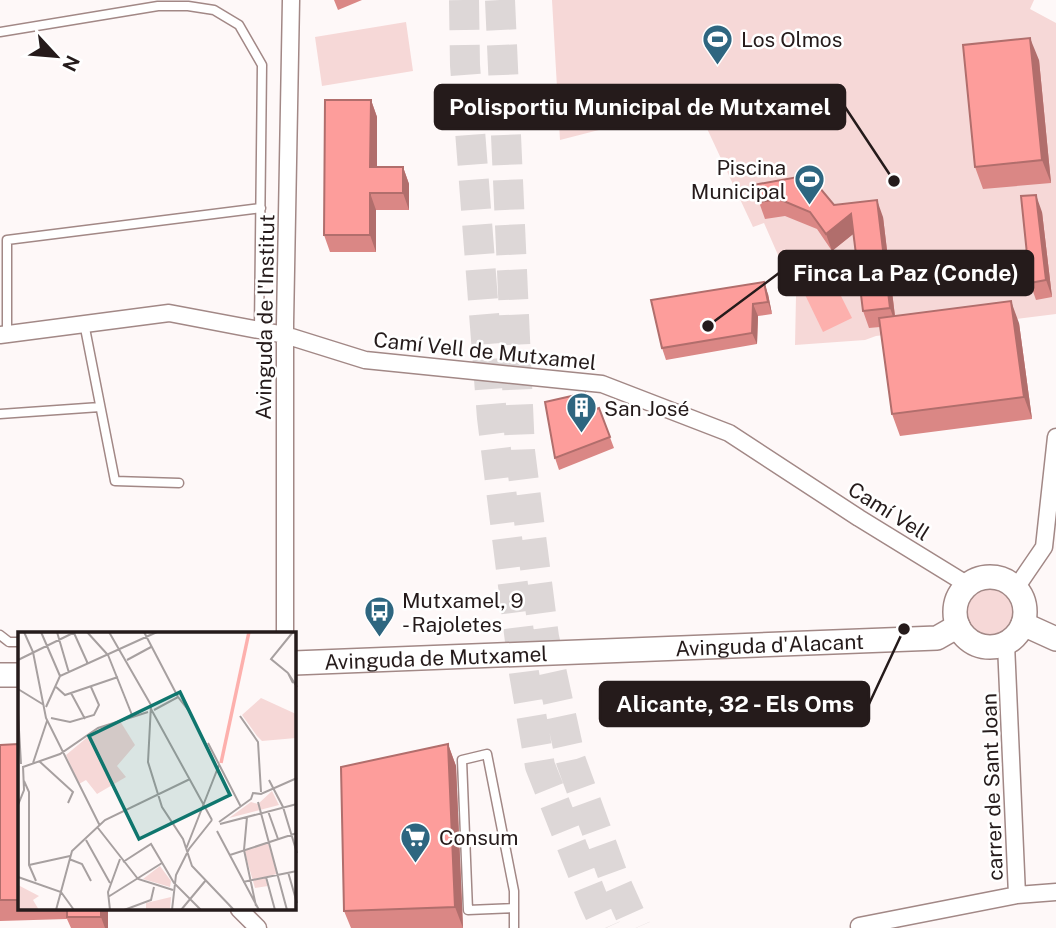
<svg xmlns="http://www.w3.org/2000/svg" width="1056" height="928" viewBox="0 0 1056 928" font-family="'Public Sans',sans-serif">
	<style>
		.green { fill: #f6d8d7 }
		.water { fill: #fdb0ad }
		.lines { fill: none; stroke-linecap: round; stroke-linejoin: round }
		.highway-tunnel { stroke: #ddd7d7; stroke-width: 30; stroke-dasharray: 30 15; stroke-linecap: butt }
		.lane-casing { stroke: #a28886; stroke-width: 11 }
		.street-casing { stroke: #a28886; stroke-width: 19 }
		.secondary-casing { stroke: #a28886; stroke-width: 26 }
		.lane { stroke: #fff; stroke-width: 8 }
		.street { stroke: #fff; stroke-width: 16 }
		.secondary { stroke: #fff; stroke-width: 23 }
		.wall { fill: #da8785 }
		.shaded-wall { fill: #b16e6c }
		.building { fill: #fd9d9b; stroke: #b16e6c; stroke-width: 2 }
		.labels { text-anchor: middle; dominant-baseline: central; stroke-width: 5; stroke-linejoin: round; paint-order: stroke }
		.poi-label { font-size: 21px; fill: #251b1b; stroke: #fff; text-anchor: start }
		.street-label { font-size: 21px; fill: #251b1b; stroke: #fff }
		.inset-river { fill: none; stroke: #fdb0ad; stroke-width: 3.5 }
		.inset-road { fill: none; stroke: #a7a0a0; stroke-width: 2 }
		.view { fill: #0f766e; fill-opacity: 0.15; stroke: #0f766e; stroke-width: 3.5 }
		.inset-edge { fill: none; stroke: #251b1b; stroke-width: 3.5 }
		.leader { fill: none; stroke: #251b1b; stroke-width: 2.5 }
		.callout-dot { fill: #251b1b; stroke: #fff; stroke-width: 2.5 }
		.callout { fill: #251b1b; stroke: #251b1b; stroke-width: 2.5 }
		.callout-label { font-size: 23px; text-anchor: middle; font-weight: bold; fill: #fff }
	</style>
	<rect width="100%" height="100%" fill="#fef8f8"/>
	<path class="green" d="M552,0h482l-4,9 26,14v291l-180,22 -11,4 -70,5 1,-49 -32,-73 -11,4 -57,-122 -136,35z
		M406,22l7,49 -91,15 -7,-49z
		M963 612a27 27 0 1 1 54 0a27 27 0 1 1-54 0Z"/>
	<path class="water" d="M824,262l28,56 -29,14 -27,-56z"/>
	<g class="lines">
		<path class="highway-tunnel" d="M464,0l1,65 27,353 32,255 16,93 53,133 13,29
			M500,0l20,451 24,186 27,124 44,120 21,47"/>
		<defs>
			<path id="lane" d="M0,32l158,-26h30l26,4 25,15 23,40 -3,264
				M84,323l31,158 64,2
				M7,334v-94l254,-32
				M0,414l100,-7
				M0,635l9,7h10
				M514,908l-46,2 -6,-150 25,-6 27,137v37"/>
			<path id="street" d="M0,335l169,-22 116,22 80,25 237,24 127,49 130,85 109,67
				M1016,588l28,-41 12,-110
				M285,634v-310l6,-324
				M1017,895l39,-3
				M239,909l19,19
				M859,926l158,-31 -11,-251"/>
			<g id="secondary">
				<circle cx="990" cy="612" r="35"/>
				<path d="M1023,624l33,15"/>
				<path id="s1" d="M294,663l643,-25 21,-12"/>
				<path d="M0,675h19"/>
			</g>
		</defs>
		<use href="#lane" class="lane-casing"/>
		<use href="#street" class="street-casing"/>
		<use href="#secondary" class="secondary-casing"/>
		<use href="#lane" class="lane"/>
		<use href="#street" class="street"/>
		<use href="#secondary" class="secondary"/>
	</g>
	<path class="wall" d="M334,0h28l-24,10z
		M1039,60l12,123 -68,6 -8,-22z
		M371,100l6,17v50h26l6,17v26h-33v42h-46l-6,-17z
		M753,185l130,32 12,99 124,7 13,96 -132,17 -8,-22 -12,-87 -11,1 -6,-17 -10,-77 -21,17 -15,-22 -32,-13 -20,3z
		M1042,212l10,85 -16,3 -6,-17z
		M768,294l4,20 -14,2 -1,28 -91,16 -4,-12z
		M599,408l15,40 -55,22 -4,-12 36,-47z
		M448,744l8,22 7,162h-112l-7,-17z
		M0,745l19,2v162h89v19h-37l-4,-9 -67,2z"/>
	<path class="shaded-wall" d="M1030,38l9,22 12,123 -9,-23z
		M371,100l6,17v67l-7,-17z
		M403,167l6,17v26l-6,-17z
		M370,193l6,17v42l-6,-17z
		M1036,195l6,17 10,85 -6,-17z
		M877,200l6,17 13,108 -6,-17z
		M851,214l6,17 -25,20 -6,-17z
		M764,282l4,12 4,20 -4,-12z
		M1011,301l8,22 13,96 -8,-22z
		M753,304l5,12 -1,28 -5,-11z
		M448,744l8,22 7,162 -8,-21z
		M101,909h7v19h-3l-4,-11z"/>
	<path class="building" d="M1030,38l12,122 -67,7 -12,-122z
		M325,100h46l-1,67h33v26h-33v42h-46z
		M809,175l25,30 43,-5 13,108 -27,3 -12,-97 -25,20 -16,-22 -31,-13 -20,3 -6,-17z
		M1036,195l10,85 -16,3 -9,-87z
		M764,282l4,20 -15,2 -1,29 -90,15 -11,-48z
		M1011,301l13,96 -132,17 -13,-96z
		M585,393l5,18 9,-3 11,29 -55,21 -10,-56z
		M18,744l1,156h-19v-155z
		M448,744l7,163 -111,4 -3,-144z
		M67,909h34v8h-34z"/>
	<defs>
		<symbol id="stadium-pin" viewBox="-11 -11 22 30"><path d="M0 17L-7.5 6A9.5 9.5 0 1 1 7.5 6Z" fill="#2e6680" stroke="#fff"/><path d="M0-5a6.5 5 0 1 0 0 10a6.5 5 0 1 0 0-10ZM-3.5-1.8h7v3.6h-7Z" fill="#fff"/></symbol>
		<symbol id="building-pin" viewBox="-11 -11 22 30"><path d="M0 17L-7.5 6A9.5 9.5 0 1 1 7.5 6Z" fill="#2e6680" stroke="#fff"/><path d="M-4-6H4V6H1V3H-1V6H-4ZM-2.5-4.3h1.7v1.8h-1.7ZM.8-4.3h1.7v1.8H.8ZM-2.5-1h1.7V.8h-1.7ZM.8-1h1.7V.8H.8Z" fill="#fff"/></symbol>
		<symbol id="bus-pin" viewBox="-11 -11 22 30"><path d="M0 17L-7.5 6A9.5 9.5 0 1 1 7.5 6Z" fill="#2e6680" stroke="#fff"/><path d="M-5-6H5V4H4V6H2V4H-2V6H-4V4H-5ZM-3.5-4V0h7V-4ZM-3.5 1.2v1.5H-2V1.2ZM2 1.2v1.5H3.5V1.2Z" fill="#fff"/></symbol>
		<symbol id="supermarket-pin" viewBox="-11 -11 22 30"><path d="M0 17L-7.5 6A9.5 9.5 0 1 1 7.5 6Z" fill="#2e6680" stroke="#fff"/><path d="M-6-5.5h2.5l.6 2H6L4.5 2H-2.5L-4.4-4H-6ZM-1.5 3.2a1.3 1.3 0 1 0 .1 0ZM3 3.2a1.3 1.3 0 1 0 .1 0Z" fill="#fff"/></symbol>
	</defs>
	<g fill-rule="evenodd">
		<use href="#stadium-pin" x="700" y="22" width="35" height="47"/>
		<use href="#stadium-pin" x="792" y="162" width="35" height="47"/>
		<use href="#building-pin" x="564" y="390" width="35" height="47"/>
		<use href="#bus-pin" x="362" y="594" width="35" height="47"/>
		<use href="#supermarket-pin" x="398" y="820" width="35" height="47"/>
	</g>
	<g class="labels">
		<g class="poi-label">
			<text x="741" y="39">Los Olmos</text>
			<text x="786" y="167" text-anchor="end">Piscina<tspan x="786" dy="24">Municipal</tspan></text>
			<text x="604" y="408">San José</text>
			<text x="402" y="600">Mutxamel, 9<tspan x="402" dy="24">- Rajoletes</tspan></text>
			<text x="439" y="837">Consum</text>
		</g>
		<g class="street-label">
			<text transform="translate(265 317) rotate(-89)">Avinguda de l'Institut</text>
			<text transform="translate(485 351) rotate(6)">Camí Vell de Mutxamel</text>
			<text transform="translate(889 511) rotate(32)">Camí Vell</text>
			<text stroke="none"><textPath href="#s1" startOffset="476">Avinguda d'Alacant</textPath></text>
			<text stroke="none"><textPath href="#s1" startOffset="142">Avinguda de Mutxamel</textPath></text>
			<text transform="translate(992 787) rotate(-92)">carrer de Sant Joan</text>
		</g>
	</g>
	<g transform="translate(18 632)">
		<rect width="278" height="278" fill="#fef8f8"/>
		<path d="M243,66l35,16v24l-34,3 -5,-5 -15,-21zM102,89l15,24 -18,21 9,11 -29,17 -11,-14 -7,4 -13,-29 30,-25zM254,159l7,14 -50,13 22,-16 7,2zM250,210l9,32 -12,3 3,9 -13,2 -11,-38zM142,234l11,15 -1,6 -27,-8zM0,253l21,11 -6,4 6,10h-21zM153,265l-1,13h-24v-7z" fill="#f6d8d7"/>
		<path class="inset-river" d="M203,131l28,-131"/>
		<path class="inset-road" d="M6,0l9,20 13,66 54,108M23,0l19,44M39,0l12,41M69,0l20,22M91,0l42,73 -3,57 14,45 21,32 9,27 42,44M126,0l34,65M56,1l14,31M90,23l24,60M0,28l57,-28M109,28l24,-13M270,41l-17,-14 22,-27M275,51l-5,-10 9,14M37,54l10,9 53,-18M0,57l26,16M53,61l14,26M28,75l14,-31 97,-44M133,77l61,111M136,78l24,-13 11,14M0,81l3,51M222,84l18,26 3,50M33,86l19,4 24,-7 5,-10 -8,-18M190,111l33,64M21,129l34,31 -5,11M15,131l14,-42M5,135l37,-13 38,-26 50,-16M251,148l14,27 14,46M6,149l5,11v73l7,16M240,170l29,108M0,173l6,-15 -1,-24M250,179l10,28M229,185l-3,33 12,56M201,190l32,-23 2,-6 8,1 36,-16M202,192l77,-20M80,196l40,51 35,11M199,199l42,79M68,208l24,43M168,217l33,-84M212,223l67,-22M51,227l13,5 9,17M105,230l28,-18 23,39 27,27M11,233l41,-9M270,240l9,31M0,245l43,15 13,18M248,245l9,33M225,250l54,-11M90,265l54,-34M38,278l16,-59 33,-31 85,-41M92,278l-2,-18 12,-33M106,278l27,-10 3,-13M154,278l4,-35 13,-26 23,-29M163,278l25,-30"/>
		<path class="view" d="M162,60l50,103 -91,44 -50,-103z"/>
		<rect width="278" height="278" class="inset-edge"/>
	</g>
	<path class="leader" d="M894 181L845 107M708 326L779 273M904 629L869 704"/>
	<g class="callout-dot">
		<circle cx="894" cy="181" r="7"/>
		<circle cx="708" cy="326" r="7"/>
		<circle cx="904" cy="629" r="7"/>
	</g>
	<g class="callout">
		<rect x="435" y="85" width="410" height="44" rx="7"/>
		<rect x="779" y="251" width="254" height="44" rx="7"/>
		<rect x="600" y="682" width="269" height="44" rx="7"/>
	</g>
	<g class="callout-label">
		<text x="640" y="115">Polisportiu Municipal de Mutxamel</text>
		<text x="906" y="281">Finca La Paz (Conde)</text>
		<text x="735" y="712">Alicante, 32 - Els Oms</text>
	</g>
	<g transform="translate(56 56) rotate(116)" stroke="#ffffff" stroke-width="5" paint-order="stroke">
	<path d="M0-5L12 26L0 18L-12 26Z" fill="#251b1b"/>
	<text y="-10" font-size="19" font-weight="bold" text-anchor="middle" fill="#251b1b">N</text>
	</g>
</svg>
